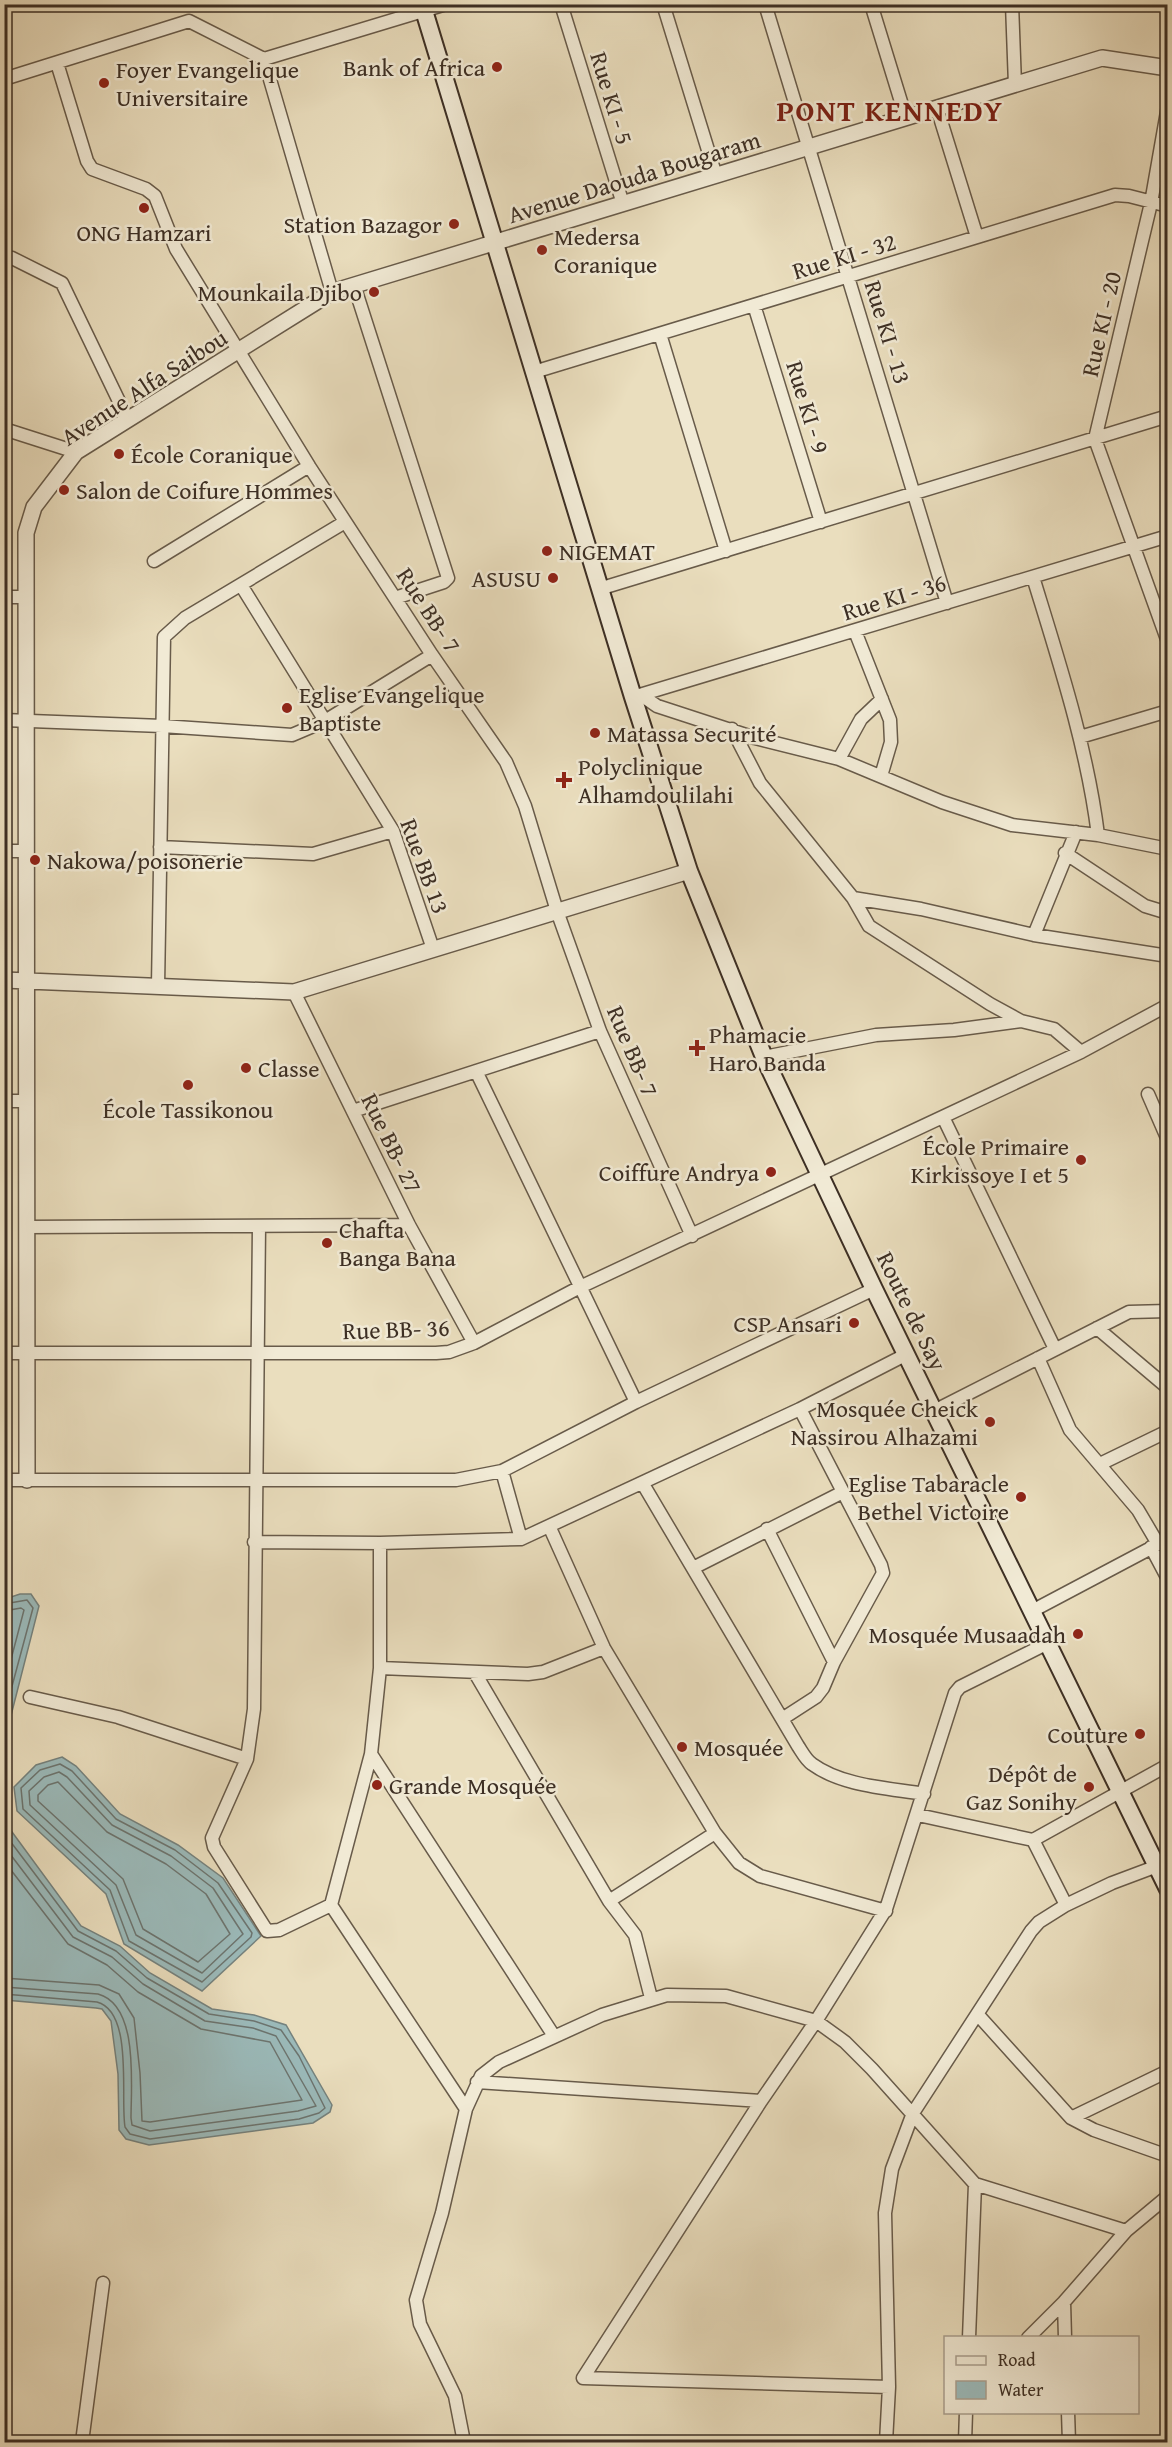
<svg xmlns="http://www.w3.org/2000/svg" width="1172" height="2447" viewBox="0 0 1172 2447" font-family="'Gentium Book Plus',serif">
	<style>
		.water { fill: #9bbaba; stroke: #75827e; stroke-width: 1.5 }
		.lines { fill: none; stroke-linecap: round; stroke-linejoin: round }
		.shore { stroke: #6c746f; stroke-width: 1.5 }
		.minor-casing { stroke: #685b4a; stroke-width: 15 }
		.tertiary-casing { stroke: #685b4a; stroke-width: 18 }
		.secondary-casing { stroke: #3d2f24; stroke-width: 20 }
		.minor { stroke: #f1ead5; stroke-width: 12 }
		.tertiary { stroke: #f1ead5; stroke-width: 15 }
		.secondary { stroke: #f1ead5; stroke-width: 16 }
		.poi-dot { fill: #8f2418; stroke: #f1ead5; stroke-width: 2 }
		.labels { text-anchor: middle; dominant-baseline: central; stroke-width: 5; stroke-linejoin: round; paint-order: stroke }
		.poi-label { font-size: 24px; fill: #3d2f24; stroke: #f1ead5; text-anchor: start }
		.street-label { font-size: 24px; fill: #3d2f24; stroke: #f1ead5 }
		.district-label { font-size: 30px; font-weight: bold; letter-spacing: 1.5px; fill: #7a1f14; stroke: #f1ead5 }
	</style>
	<rect width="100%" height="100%" fill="#eadebe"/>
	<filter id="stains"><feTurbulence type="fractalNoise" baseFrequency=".00333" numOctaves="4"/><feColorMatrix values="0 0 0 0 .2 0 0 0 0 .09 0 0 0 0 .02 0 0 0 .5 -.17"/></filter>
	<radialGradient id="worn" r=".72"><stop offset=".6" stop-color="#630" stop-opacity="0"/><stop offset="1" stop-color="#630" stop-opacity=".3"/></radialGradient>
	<path class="water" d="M20,1594h11l8,12 -34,133v-140z
		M62,1757l14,9 44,48 58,31 45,33 38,58 -59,55 -78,-47 -18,-50 -89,-83 -3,-24 22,-22z
		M4,1821l77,105 39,20 30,27 62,36 42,6 32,10 46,80 -2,7 -17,11 -164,22 -23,-6 -7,-9 -1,-56 -7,-53 -9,-12 -6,-1 -91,-8z"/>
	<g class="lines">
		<path class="shore" d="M4,1604l23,-4 6,8 -29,108
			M4,1611l17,-3 3,2 -20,76
			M60,1764l12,7 44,48 59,31 43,33 34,50 -1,4 -49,45 -73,-41 -19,-51 -87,-81 -2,-21 19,-18z
			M59,1772l8,5 45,48 59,31 42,32 30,46 -41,39 -66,-38 -20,-50 -86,-80 -1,-14 15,-14z
			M58,1782l49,50 59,32 40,30 24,40 -32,28 -55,-33 -20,-50 -85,-78v-6l10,-10z
			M4,1833l74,98 38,20 31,27 62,36 45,7 27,9 18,26 26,52 -6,5 -20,6 -149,20 -20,-5 -5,-7c-5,-30 9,-115 -28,-125l-93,-8
			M4,1846l69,91 39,20 31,27 62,37 48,7 23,8 40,70 -18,5 -148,20 -18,-6 -1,-7c0,-34 8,-113 -33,-124l-94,-7
			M4,1861l64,83 39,21 31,27 63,37 69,13 32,58 -152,22 -8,-1 -2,-48 -6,-55 -15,-24 -20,-9 -95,-7"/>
		<defs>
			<path id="minor" d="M561,4l62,200
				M663,4l53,172
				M765,4l182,599
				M871,4l35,114
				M1012,4l3,81
				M264,59l182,-55
				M57,63l30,98 5,8 54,20 9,7 21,53 133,217 123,189 74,107 19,44 32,105 43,120 92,205
				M4,79l185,-58 75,38 68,233
				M1168,106l-17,97 -56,236 73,203
				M937,108l40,129
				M4,257l8,1 50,25 66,137
				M354,285l94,293 -4,4 -49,16
				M754,305l67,217
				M660,334l66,217
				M534,372l581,-177 14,1 39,10
				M4,429l72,23
				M154,561l155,-95
				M1033,577c26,85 54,170 65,258
				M241,585l152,246 40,118
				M599,589l569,-173
				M4,597h22
				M855,631l35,89 1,22 -10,34
				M641,695l16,11 98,32 84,21 103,43 70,23 86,10 70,14
				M633,697l535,-161
				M4,720l158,6 130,9 33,-14 107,-66
				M732,729l28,54 93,115 16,28 121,78 31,17 33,8 27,23
				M1080,737l88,-26
				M839,759l22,-40 21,-20
				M160,847l153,7 80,-23
				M4,851h22
				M1065,853l80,53 23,7
				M853,898l68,11 113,26 134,21
				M1034,935l42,-103
				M158,986l6,-349 21,-19 160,-96
				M294,992l115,233 65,118
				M764,1057l112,-22 78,-5 67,-9
				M476,1071l160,331
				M1148,1094l20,46
				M4,1101h23
				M353,1111l247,-80
				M943,1117l112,232
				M259,1226l-5,483 -7,50 -35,79 2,9 53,84 12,-1 52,-25
				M27,1227l382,-2
				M1097,1328l71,60
				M4,1353h432l13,-1 25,-9 106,-56 501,-235 87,-47
				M1038,1358l32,72 68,80 20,34
				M934,1411l195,-99 39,-1
				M1100,1464l68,-33
				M502,1471l19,68
				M4,1480h452l46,-9 134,-69 238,-113
				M643,1484l155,262c4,6 8,14 14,18 30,22 76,24 112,30
				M550,1528l54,120 111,185 -106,68
				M767,1529l67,133
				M254,1542l126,1 141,-4 279,-130 107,-55
				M380,1543v125l-9,86 -40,151 135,204
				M1151,1547l17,32
				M693,1568l150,-76
				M1032,1611l136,-72
				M380,1668l148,6 15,-2 61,-24
				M475,1673l134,228 26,34 16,63
				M30,1697l88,20 129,42
				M782,1719l34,-22 7,-9 11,-26 49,-89 -2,-8 -81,-156
				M371,1754l183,282
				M918,1815l115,25 135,-75
				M715,1833l24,30 21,13 126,35
				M1066,1905l46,-22 56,-21
				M979,2016l92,102 23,12 74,26
				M477,2082l284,19
				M1071,2118l97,-47
				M969,2338l6,-154
				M1028,2338l36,-36
				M1065,2338l-1,-36 62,-71
				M583,2378l178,-277 55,-80 29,21 27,27 103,115 151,47 42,-35
				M583,2378l306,9
				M1068,2412l1,30
				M82,2442l21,-159
				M464,2442l-9,-46 -35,-72 -4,-24 26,-87 24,-104 15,-33 18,-14 103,-47 65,-20 59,1 90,25 70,-112 69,-216 5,-6 88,-44
				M886,2442l3,-55 -4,-174 7,-44 21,-56 118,-182 8,-9 27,-17 -33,-65
				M965,2442l1,-30"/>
			<path id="tertiary" d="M4,980l290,12 395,-121
				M27,1480l-1,-947 8,-26 42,-55 256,-160 770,-234 66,10"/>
			<path id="secondary" d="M422,4l211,693 56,174 75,186 110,232 294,600"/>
		</defs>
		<use href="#minor" class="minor-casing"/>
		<use href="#tertiary" class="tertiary-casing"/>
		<use href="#secondary" class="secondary-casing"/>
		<use href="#minor" class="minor"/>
		<use href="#tertiary" class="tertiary"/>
		<use href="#secondary" class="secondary"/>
	</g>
	<g class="poi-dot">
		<circle cx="497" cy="67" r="6"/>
		<circle cx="104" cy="83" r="6"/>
		<circle cx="144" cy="208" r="6"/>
		<circle cx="454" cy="224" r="6"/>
		<circle cx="542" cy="250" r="6"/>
		<circle cx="374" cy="292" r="6"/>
		<circle cx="119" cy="454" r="6"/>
		<circle cx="64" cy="490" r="6"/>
		<circle cx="547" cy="551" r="6"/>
		<circle cx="553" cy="578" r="6"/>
		<circle cx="287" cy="708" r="6"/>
		<circle cx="595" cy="733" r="6"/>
		<path d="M561 771h6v6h6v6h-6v6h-6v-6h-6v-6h6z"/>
		<circle cx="35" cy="860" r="6"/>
		<path d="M694 1039h6v6h6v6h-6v6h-6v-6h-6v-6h6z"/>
		<circle cx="246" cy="1068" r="6"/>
		<circle cx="188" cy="1085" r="6"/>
		<circle cx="1081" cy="1160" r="6"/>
		<circle cx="771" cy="1172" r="6"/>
		<circle cx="327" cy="1243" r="6"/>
		<circle cx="854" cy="1323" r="6"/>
		<circle cx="990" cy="1422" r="6"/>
		<circle cx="1021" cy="1497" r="6"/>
		<circle cx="1078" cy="1634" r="6"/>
		<circle cx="1140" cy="1734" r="6"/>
		<circle cx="682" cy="1747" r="6"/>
		<circle cx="377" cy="1785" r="6"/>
		<circle cx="1089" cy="1787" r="6"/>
	</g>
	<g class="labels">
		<g class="poi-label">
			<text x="485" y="67" text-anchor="end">Bank of Africa</text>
			<text x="116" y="69">Foyer Evangelique<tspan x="116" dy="28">Universitaire</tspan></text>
			<text x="442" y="224" text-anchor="end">Station Bazagor</text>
			<text x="144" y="232" text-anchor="middle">ONG Hamzari</text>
			<text x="554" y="236">Medersa<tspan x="554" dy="28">Coranique</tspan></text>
			<text x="362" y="292" text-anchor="end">Mounkaila Djibo</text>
			<text x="131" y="454">École Coranique</text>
			<text x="76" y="490">Salon de Coifure Hommes</text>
			<text x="559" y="551">NIGEMAT</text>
			<text x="541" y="578" text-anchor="end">ASUSU</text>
			<text x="299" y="694">Eglise Evangelique<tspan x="299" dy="28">Baptiste</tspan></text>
			<text x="607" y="733">Matassa Securité</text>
			<text x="578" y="766">Polyclinique<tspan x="578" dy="28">Alhamdoulilahi</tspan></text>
			<text x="47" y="860">Nakowa/poisonerie</text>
			<text x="709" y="1034">Phamacie<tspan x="709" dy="28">Haro Banda</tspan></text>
			<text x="258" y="1068">Classe</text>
			<text x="188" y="1109" text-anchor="middle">École Tassikonou</text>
			<text x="1069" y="1146" text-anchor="end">École Primaire<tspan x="1069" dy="28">Kirkissoye I et 5</tspan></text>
			<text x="759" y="1172" text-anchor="end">Coiffure Andrya</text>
			<text x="339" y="1229">Chafta<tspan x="339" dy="28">Banga Bana</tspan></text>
			<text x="842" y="1323" text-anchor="end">CSP Ansari</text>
			<text x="978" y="1408" text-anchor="end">Mosquée Cheick<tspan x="978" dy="28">Nassirou Alhazami</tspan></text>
			<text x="1009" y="1483" text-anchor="end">Eglise Tabaracle<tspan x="1009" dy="28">Bethel Victoire</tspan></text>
			<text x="1066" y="1634" text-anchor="end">Mosquée Musaadah</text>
			<text x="1128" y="1734" text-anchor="end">Couture</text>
			<text x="694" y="1747">Mosquée</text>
			<text x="1077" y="1773" text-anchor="end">Dépôt de<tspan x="1077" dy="28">Gaz Sonihy</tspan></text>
			<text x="389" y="1785">Grande Mosquée</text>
		</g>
		<g class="street-label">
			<text transform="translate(612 98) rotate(73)">Rue KI - 5</text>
			<text transform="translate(634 177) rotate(-17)">Avenue Daouda Bougaram</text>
			<text transform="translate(844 256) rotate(-17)">Rue KI - 32</text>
			<text transform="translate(1101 324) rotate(-77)">Rue KI - 20</text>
			<text transform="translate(888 332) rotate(73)">Rue KI - 13</text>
			<text transform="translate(144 387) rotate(-33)">Avenue Alfa Saibou</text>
			<text transform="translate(808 407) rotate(73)">Rue KI - 9</text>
			<text transform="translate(894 597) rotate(-17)">Rue KI - 36</text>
			<text transform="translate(429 610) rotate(57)">Rue BB- 7</text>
			<text transform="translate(425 866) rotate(70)">Rue BB 13</text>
			<text transform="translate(633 1051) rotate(67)">Rue BB- 7</text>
			<text transform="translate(392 1143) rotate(64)">Rue BB- 27</text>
			<text transform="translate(912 1311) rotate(64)">Route de Say</text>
			<text transform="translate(396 1329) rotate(-2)">Rue BB- 36</text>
		</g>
		<g class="district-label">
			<text x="890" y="110">PONT KENNEDY</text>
		</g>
	</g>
	<rect width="1172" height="2447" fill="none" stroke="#eadebe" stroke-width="24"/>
	<rect x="6" y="6" width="1160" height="2435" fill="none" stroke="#3d2f24" stroke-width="3"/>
	<rect x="12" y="12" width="1148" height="2423" fill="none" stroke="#3d2f24" stroke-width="1.5"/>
	<rect x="944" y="2336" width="195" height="78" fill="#f1ead5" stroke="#a99f8e" stroke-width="1.5"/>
	<rect x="956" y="2356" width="30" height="9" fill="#f1ead5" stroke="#a99f8e" stroke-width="1.5"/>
	<text x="998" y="2366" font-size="18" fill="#3d2f24">Road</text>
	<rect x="956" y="2381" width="30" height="18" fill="#9bbaba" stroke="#a99f8e" stroke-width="1.5"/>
	<text x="998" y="2396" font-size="18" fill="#3d2f24">Water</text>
	<rect width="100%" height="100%" filter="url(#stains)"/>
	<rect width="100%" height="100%" fill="url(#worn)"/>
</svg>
